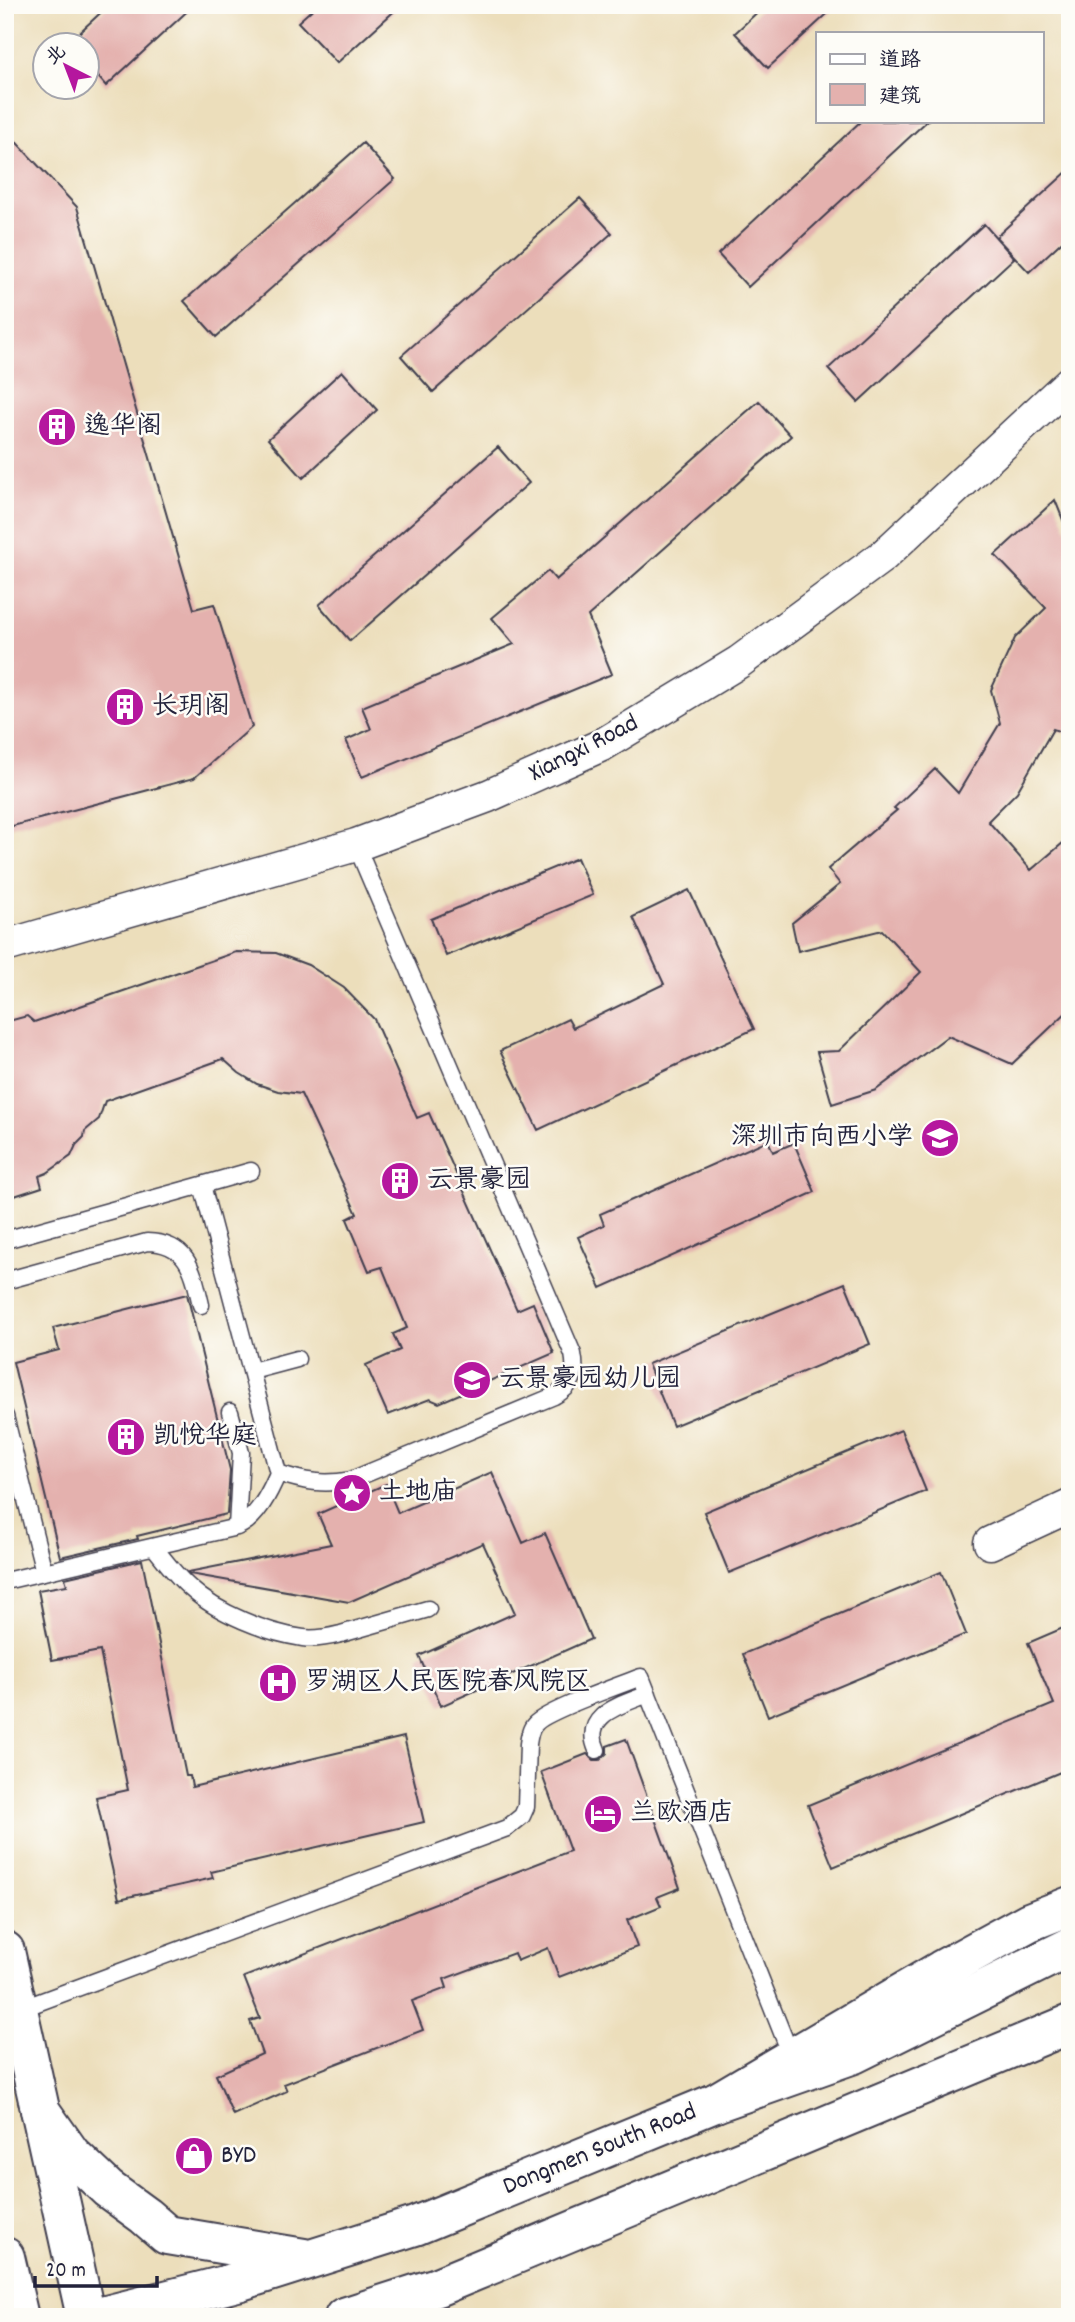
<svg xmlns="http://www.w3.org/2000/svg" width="1075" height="2322" viewBox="0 0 1075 2322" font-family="Dekko,'LXGW WenKai TC',sans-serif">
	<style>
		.building { fill: #e4b1ae }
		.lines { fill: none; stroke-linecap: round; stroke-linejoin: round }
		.service-casing { stroke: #403e4e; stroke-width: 19 }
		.minor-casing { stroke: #403e4e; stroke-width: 35 }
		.tertiary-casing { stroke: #403e4e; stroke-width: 42 }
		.primary-casing { stroke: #403e4e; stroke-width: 42 }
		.trunk-casing { stroke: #403e4e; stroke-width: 42 }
		.service { stroke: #fff; stroke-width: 16 }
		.minor { stroke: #fff; stroke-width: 32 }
		.tertiary { stroke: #fff; stroke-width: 38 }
		.primary { stroke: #fff; stroke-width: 38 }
		.trunk { stroke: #fff; stroke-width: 38 }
		.labels { text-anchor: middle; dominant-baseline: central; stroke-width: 5; stroke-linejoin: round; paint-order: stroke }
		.poi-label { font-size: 26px; fill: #22223b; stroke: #fdfcf7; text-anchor: start }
		.street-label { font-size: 26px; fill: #22223b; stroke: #fdfcf7 }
	</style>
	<rect width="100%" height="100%" fill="#fdfcf7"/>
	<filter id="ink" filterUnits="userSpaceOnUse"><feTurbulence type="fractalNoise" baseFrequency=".0143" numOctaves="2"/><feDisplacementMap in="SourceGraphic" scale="14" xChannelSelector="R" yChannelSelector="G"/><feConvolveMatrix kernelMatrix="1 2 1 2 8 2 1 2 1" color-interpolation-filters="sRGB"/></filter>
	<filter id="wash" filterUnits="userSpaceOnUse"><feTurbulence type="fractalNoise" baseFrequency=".00686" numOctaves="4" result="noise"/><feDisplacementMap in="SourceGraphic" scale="28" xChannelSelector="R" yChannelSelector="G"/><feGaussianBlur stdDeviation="1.57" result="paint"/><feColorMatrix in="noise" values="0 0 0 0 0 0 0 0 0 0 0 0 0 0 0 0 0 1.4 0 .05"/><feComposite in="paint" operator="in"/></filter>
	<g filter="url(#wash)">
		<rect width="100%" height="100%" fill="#ecdebb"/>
		<g id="blocks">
			<path class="building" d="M109,5h85l-88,81 -18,-21v-19h-18l-2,-3z
				M317,5h84l-64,58 -39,-41z
				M765,5h72l-69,63 -33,-35z
				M861,121h66l-179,166 -30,-33z
				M5,130l72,77 117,402 20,-5 38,123 -58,51 -189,50z
				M363,143l32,36 -179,158 -32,-36z
				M1070,169v65l-41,38 -33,-35z
				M580,198l32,35 -179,159 -32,-36z
				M984,224l30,34 -156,144 -30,-33z
				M342,371l35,39 -74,68 -35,-39z
				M759,401l32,35 -203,180 24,58 -250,103 -16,-37 25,-11 -9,-22 152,-63 -22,-26 56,-47 8,9z
				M498,447l31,36 -179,158 -31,-36z
				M1055,500l15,37v198l-17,-6 -36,63 -29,29 43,49 39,-33v172l-58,55 -64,-28 -72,54 -44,14 -15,-52 22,-1 82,-79 -39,-42 -84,21 -6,-28 48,-39 -12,-15 69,-59 -3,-2 41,-39 23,24 42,-70 -9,-33 24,-52 31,-30 -51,-53z
				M577,858l16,37 -147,61 -15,-37z
				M689,890l65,139 -216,101 -38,-79 68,-32 5,9 91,-44 -31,-67z
				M236,952l40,1 32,12 36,23 30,31 43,99 12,-5 88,197 16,-7 21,50 -115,50 -9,-4 -42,16 -22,-50 34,-15 -7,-16 14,-6 -25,-61 -13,4 -22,-52 10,-5 -56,-120 -23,-3 -21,-7 -18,-11 -16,-14 -118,42 -6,18 -14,12 -1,6 -8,8 -5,11 -24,17 -8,3 3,11 -37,12v-177l22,-6 7,6z
				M768,1140l5,12 21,-9 21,49 -214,96 -23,-51 26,-12 -4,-11z
				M845,1283l25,61 -197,82 -25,-62z
				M187,1294l43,176 -3,44 -90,22 1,3 -78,18 -47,-195 46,-12 -6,-22z
				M901,1430l25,61 -197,82 -25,-61z
				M492,1472l31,71 22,-10 46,106 -150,67 -22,-50 96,-43 -32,-70 -134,59 -159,-28 -2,-2 143,-28 -13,-30 68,-30 12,29z
				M142,1560l44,216h4l2,11 212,-50 20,85 -213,50 2,6 -94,21 -23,-102 32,-7 -28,-139 -48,9 -14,-70 29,-5 -2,-7z
				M941,1572l25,62 -198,82 -25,-62z
				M1070,1625v143l-237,99 -25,-62 246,-101 -26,-61z
				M626,1739l54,149 -23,9 4,9 -34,14 10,27 -78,30 -11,-29 -31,13 -3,-8 -70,26 3,9 -35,13 11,29 -139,54 3,7 -54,24 -17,-40 46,-21 -12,-33 10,-3 -16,-41 326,-126 -29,-79 46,-18 7,6h6l7,-7v-7z"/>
		</g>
	</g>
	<g filter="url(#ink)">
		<use href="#blocks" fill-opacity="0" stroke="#403e4e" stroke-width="2"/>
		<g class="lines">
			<defs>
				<path id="service" d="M202,1185l49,-14
					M5,1240l197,-55 76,288c-8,19 -21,46 -41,54l-232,54
					M5,1281l142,-39c42,1 46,29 54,63
					M252,1371l45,-12
					M230,1412l11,41 -4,74
					M5,1416l39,156
					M278,1473c26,9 46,12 73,7l203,-84c19,-10 23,-22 19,-42l-217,-509
					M154,1547c11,14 22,29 36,41 27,25 77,45 113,50 13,2 26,-1 38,-4l87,-25
					M597,1750c-16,-36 25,-45 51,-56
					M18,2010l489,-182 15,-12 4,-9 2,-63c1,-7 2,-15 7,-20 11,-13 85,-39 106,-47l151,381"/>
				<path id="minor" d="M5,946l351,-101 132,-49 114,-51 137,-83 144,-106 187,-174
					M990,1543l80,-37"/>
				<path id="tertiary" d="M5,1951l81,366
					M5,2257l14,60"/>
				<path id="primary" d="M40,2110l31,44 37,35 37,27 22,19 137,23
					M98,2317l143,-36 174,-55 300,-123 226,-133 88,-48 41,-16
					M344,2317l93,-30 633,-263"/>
				<path id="trunk" d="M715,2103l139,-49 216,-107"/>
			</defs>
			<use href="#service" class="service-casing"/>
			<use href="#minor" class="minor-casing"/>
			<use href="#tertiary" class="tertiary-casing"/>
			<use href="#primary" class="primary-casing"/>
			<use href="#trunk" class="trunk-casing"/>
			<use href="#service" class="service"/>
			<use href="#minor" class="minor"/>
			<use href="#tertiary" class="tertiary"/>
			<use href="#primary" class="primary"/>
			<use href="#trunk" class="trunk"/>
		</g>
	</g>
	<defs>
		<symbol id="building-disc" viewBox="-11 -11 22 22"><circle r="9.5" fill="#b5179e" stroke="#fdfcf7"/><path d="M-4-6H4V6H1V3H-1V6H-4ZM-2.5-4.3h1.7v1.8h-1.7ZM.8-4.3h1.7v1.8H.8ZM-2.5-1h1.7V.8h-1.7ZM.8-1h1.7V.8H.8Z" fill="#fff"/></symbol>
		<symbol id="school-disc" viewBox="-11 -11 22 22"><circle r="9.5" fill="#b5179e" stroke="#fdfcf7"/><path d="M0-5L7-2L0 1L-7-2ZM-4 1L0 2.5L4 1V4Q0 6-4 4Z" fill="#fff"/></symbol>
		<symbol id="sight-disc" viewBox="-11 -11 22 22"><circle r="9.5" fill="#b5179e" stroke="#fdfcf7"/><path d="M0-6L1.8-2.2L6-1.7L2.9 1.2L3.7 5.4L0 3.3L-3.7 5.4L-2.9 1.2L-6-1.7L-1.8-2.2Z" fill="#fff"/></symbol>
		<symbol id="hospital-disc" viewBox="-11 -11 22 22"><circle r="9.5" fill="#b5179e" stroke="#fdfcf7"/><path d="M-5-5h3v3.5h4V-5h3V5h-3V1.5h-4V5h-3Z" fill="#fff"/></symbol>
		<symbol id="hotel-disc" viewBox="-11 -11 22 22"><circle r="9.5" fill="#b5179e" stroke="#fdfcf7"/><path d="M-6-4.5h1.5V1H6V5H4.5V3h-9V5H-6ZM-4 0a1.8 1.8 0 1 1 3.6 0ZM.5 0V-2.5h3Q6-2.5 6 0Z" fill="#fff"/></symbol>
		<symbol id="shop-disc" viewBox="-11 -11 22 22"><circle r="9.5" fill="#b5179e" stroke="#fdfcf7"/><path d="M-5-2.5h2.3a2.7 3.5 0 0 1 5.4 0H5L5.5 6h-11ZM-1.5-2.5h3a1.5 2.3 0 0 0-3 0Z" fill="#fff"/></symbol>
	</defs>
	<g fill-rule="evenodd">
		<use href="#building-disc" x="35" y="405" width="44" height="44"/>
		<use href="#building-disc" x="103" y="685" width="44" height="44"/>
		<use href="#school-disc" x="918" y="1116" width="44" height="44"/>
		<use href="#building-disc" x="378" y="1159" width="44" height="44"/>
		<use href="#school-disc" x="450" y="1358" width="44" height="44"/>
		<use href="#building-disc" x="104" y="1415" width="44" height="44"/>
		<use href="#sight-disc" x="330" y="1471" width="44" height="44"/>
		<use href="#hospital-disc" x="256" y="1661" width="44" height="44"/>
		<use href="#hotel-disc" x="581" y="1792" width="44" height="44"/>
		<use href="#shop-disc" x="172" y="2134" width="44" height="44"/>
	</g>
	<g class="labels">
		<g class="poi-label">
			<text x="84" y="427">逸华阁</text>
			<text x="152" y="707">长玥阁</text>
			<text x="913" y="1138" text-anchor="end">深圳市向西小学</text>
			<text x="427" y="1181">云景豪园</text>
			<text x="499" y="1380">云景豪园幼儿园</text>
			<text x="153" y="1437">凯悦华庭</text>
			<text x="379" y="1493">土地庙</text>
			<text x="305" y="1683">罗湖区人民医院春风院区</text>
			<text x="630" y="1814">兰欧酒店</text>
			<text x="221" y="2156">BYD</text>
		</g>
		<g class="street-label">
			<text transform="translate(584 749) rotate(-27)">Xiangxi Road</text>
			<text transform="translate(600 2150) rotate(-22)">Dongmen South Road</text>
		</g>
	</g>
	<rect width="1075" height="2322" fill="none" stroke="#fdfcf7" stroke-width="28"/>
	<rect x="816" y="32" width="228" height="91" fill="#fdfcf7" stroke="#a5a5ac" stroke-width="2"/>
	<rect x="830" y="54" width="35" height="10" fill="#ffffff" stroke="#a5a5ac" stroke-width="2"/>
	<text x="879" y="66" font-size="21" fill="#22223b">道路</text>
	<rect x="830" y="84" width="35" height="21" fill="#e4b1ae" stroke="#a5a5ac" stroke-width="2"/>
	<text x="879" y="102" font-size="21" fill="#22223b">建筑</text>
	<g transform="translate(66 66) rotate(318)"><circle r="33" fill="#fdfcf7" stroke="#a5a5ac" stroke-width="2"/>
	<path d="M0-5L12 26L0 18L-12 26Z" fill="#b5179e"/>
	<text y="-10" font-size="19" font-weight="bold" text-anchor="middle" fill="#22223b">北</text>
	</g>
	<path d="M35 2276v10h122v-10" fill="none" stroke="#22223b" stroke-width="3.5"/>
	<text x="46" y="2276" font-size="21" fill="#22223b" stroke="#fdfcf7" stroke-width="5" paint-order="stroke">20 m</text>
</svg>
